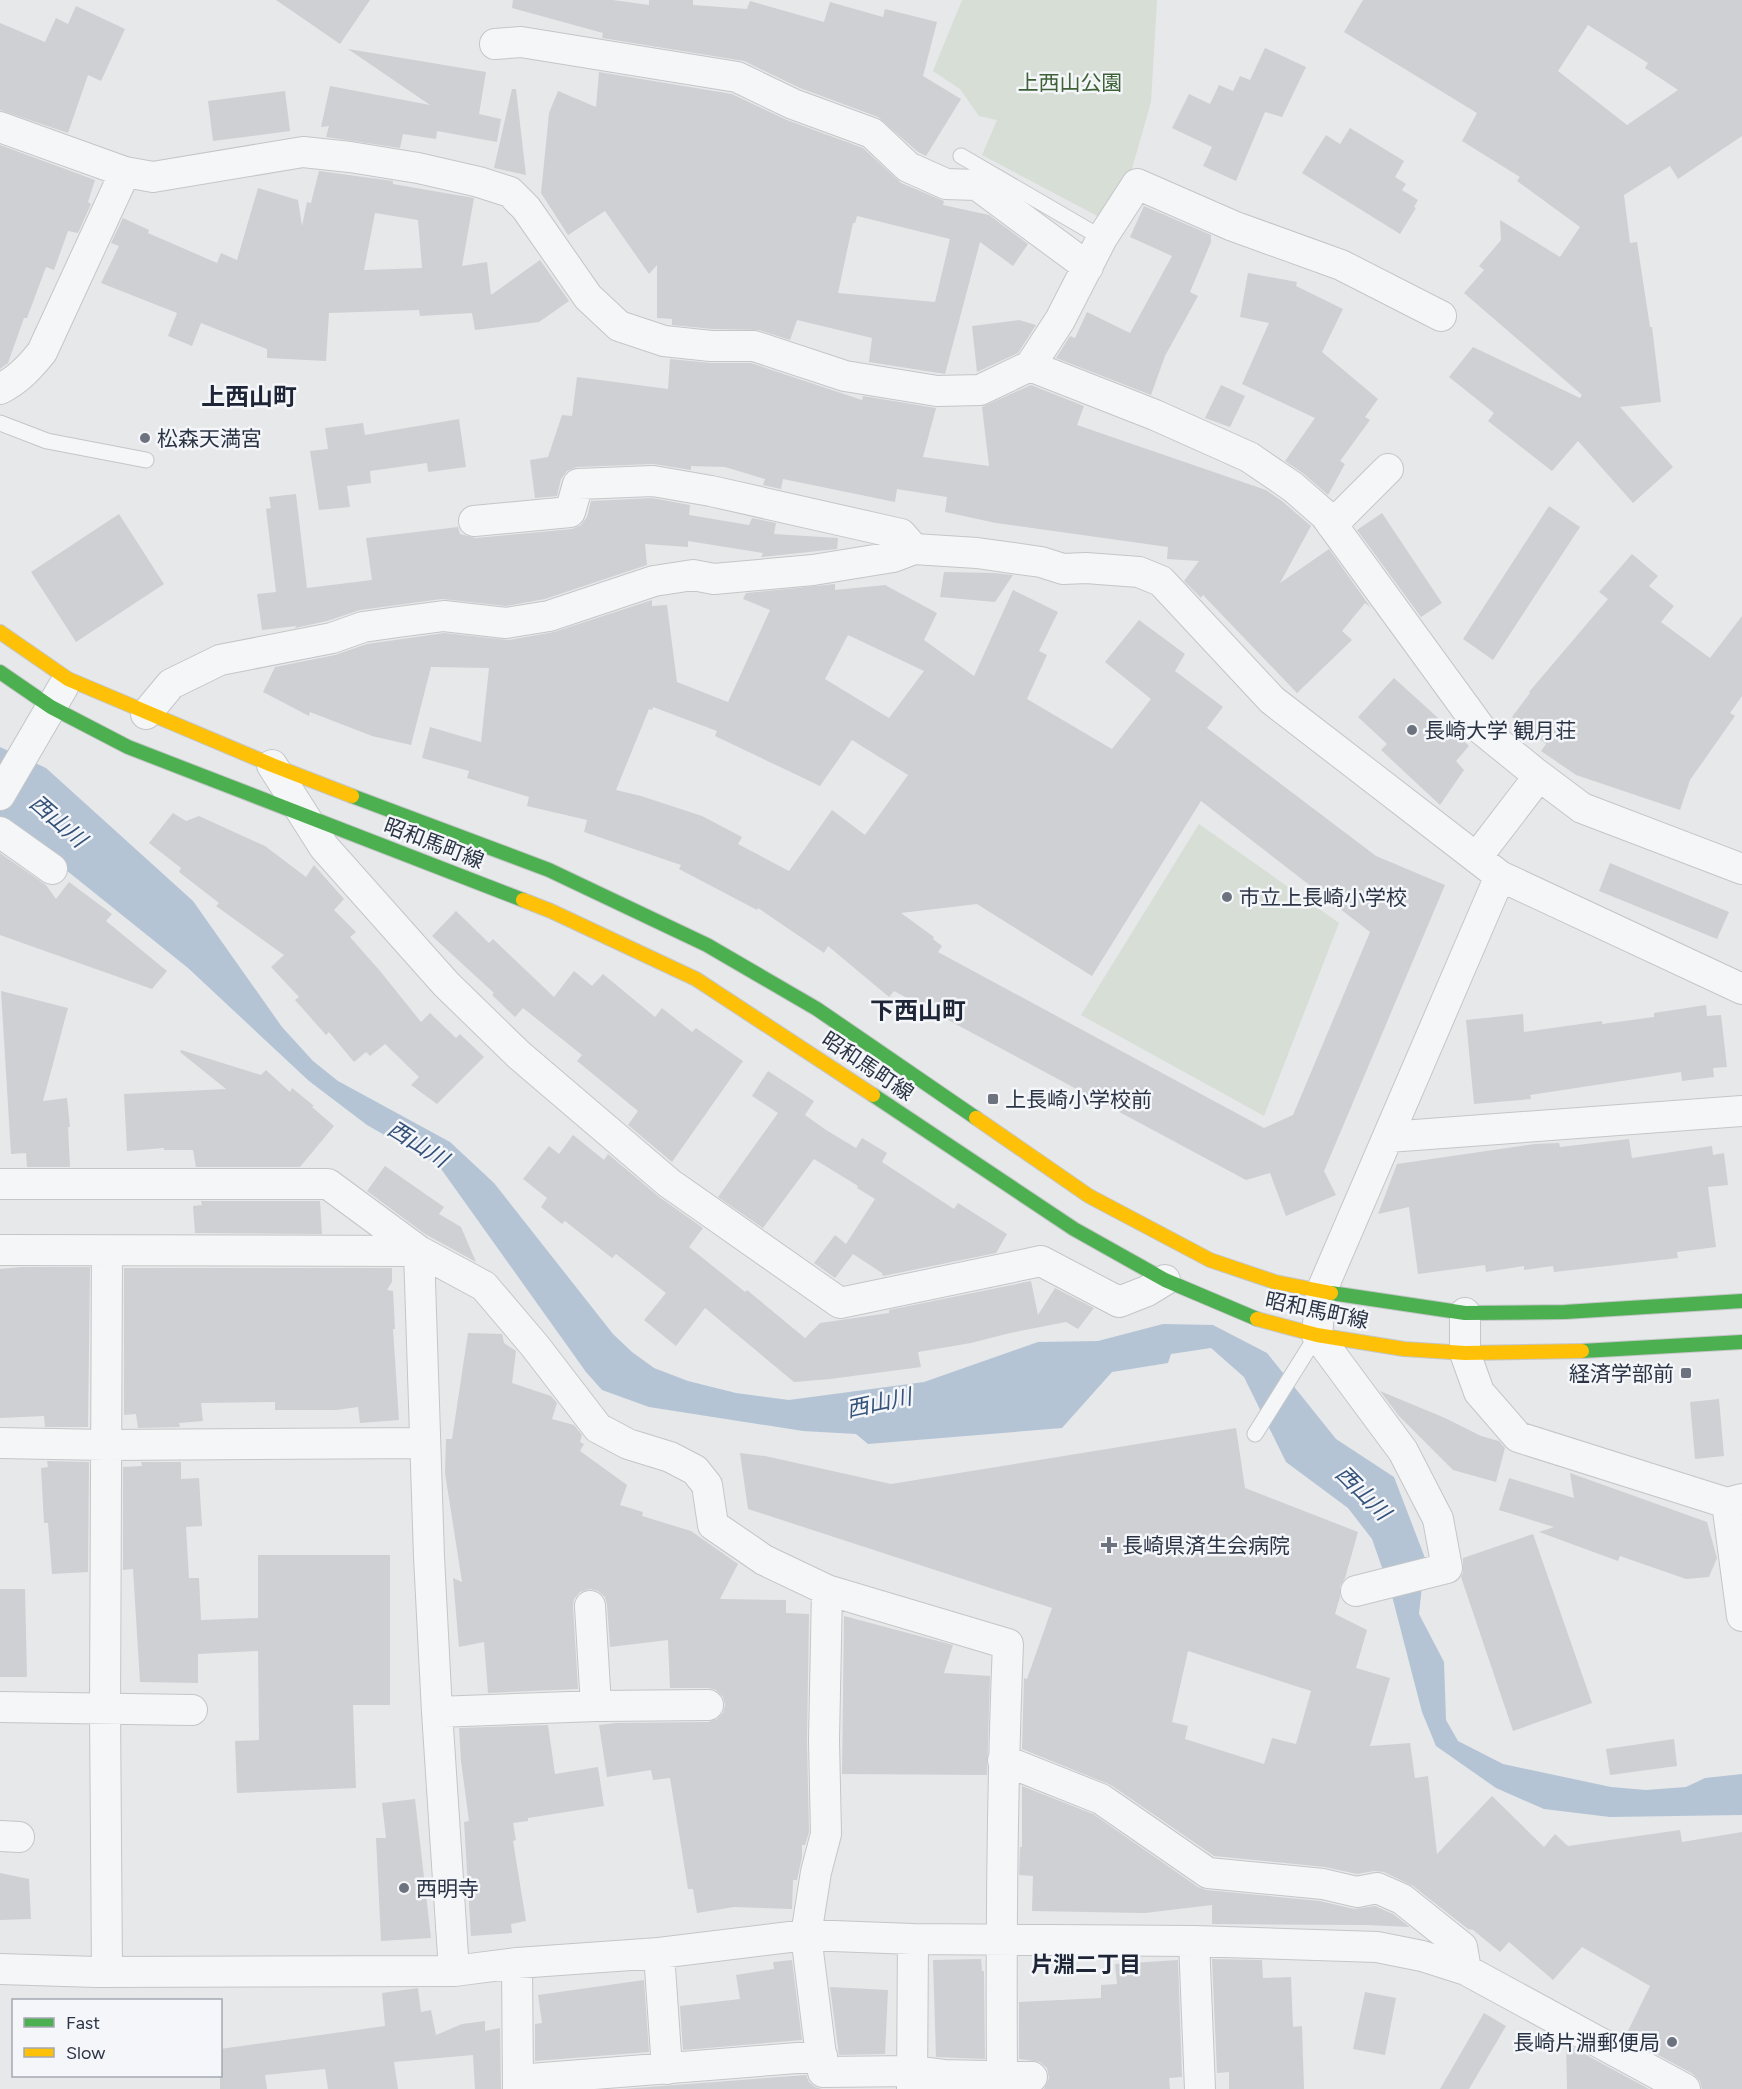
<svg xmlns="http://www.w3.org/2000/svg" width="1742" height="2089" viewBox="0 0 1742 2089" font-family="Figtree,'Noto Sans JP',sans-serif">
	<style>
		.green { fill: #d6ded6 }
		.water { fill: #b4c4d5 }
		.building { fill: #ced0d3; fill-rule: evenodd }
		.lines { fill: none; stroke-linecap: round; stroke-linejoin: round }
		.lane-casing { stroke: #c4c6c8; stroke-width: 17 }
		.street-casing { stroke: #c4c6c8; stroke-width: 32 }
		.fast-casing { stroke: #c4c6c8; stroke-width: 16 }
		.slow-casing { stroke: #c4c6c8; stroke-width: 16 }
		.lane { stroke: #f5f6f7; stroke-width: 15 }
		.street { stroke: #f5f6f7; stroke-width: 30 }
		.fast { stroke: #4caf50; stroke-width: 14 }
		.slow { stroke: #ffc107; stroke-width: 14 }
		.poi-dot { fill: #6c737f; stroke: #f4f6f9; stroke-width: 2 }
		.labels { text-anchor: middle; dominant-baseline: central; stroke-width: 5; stroke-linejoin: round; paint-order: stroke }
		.park-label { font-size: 21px; fill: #3f6138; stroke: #f4f6f9 }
		.poi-label { font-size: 21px; fill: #2b3445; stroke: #f4f6f9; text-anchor: start }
		.street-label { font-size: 21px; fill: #2b3445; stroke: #f4f6f9 }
		.water-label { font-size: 22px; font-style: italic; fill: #34527a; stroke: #f4f6f9 }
		.neighbourhood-label { font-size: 22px; font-weight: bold; fill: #1d2536; stroke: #f4f6f9 }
		.quarter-label { font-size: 24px; font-weight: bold; fill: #1d2536; stroke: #f4f6f9 }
	</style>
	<rect width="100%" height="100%" fill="#e6e8ea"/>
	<path class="green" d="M962,0h195l-6,102 -22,77 -26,40 -121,-64 15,-35 -18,-4 -19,-27 -27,-18z
		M1199,824l140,99 -75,193 -183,-101z"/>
	<path class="water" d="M0,747l46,21 147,133 89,126 31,34 25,20 112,61 44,41 119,151 19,18 22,16 34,13 48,12 53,7 135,-18 114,-40 60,-1 65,-17 50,1 54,28 69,86 58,38 31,81 -6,56 25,48 2,58 12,21 45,23 108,23 35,3 40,-3 19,-9 37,-4v41l-132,2 -66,-8 -48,-21 -60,-42 -14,-34 -30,-116 -20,-57 -24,-31 -62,-46 -42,-85 -33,-29 -40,6 -3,9 -56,9 -50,56 -194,16 -12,-10 -53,-3 -154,-24 -47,-17 -16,-18 -147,-206 -72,-41 -58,-44 -121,-113 -188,-151z"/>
	<path class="building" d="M276,0h94l-30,44z
		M513,0h100l36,5v-5h44v5l54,4 3,-8 74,21 6,-20 53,15 2,-8 52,13 -14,54 38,23 -35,57 -8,-4 -40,-35 -78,-29 -56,-27 -142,-23 1,-5 -91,-25z
		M1363,0h379v136l-64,43 -8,-13 -46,29 6,48 7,-1 13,85h2l9,75 -41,5 53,60 -40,36 -55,-62 -26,30 -64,-50 6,-8 -45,-36 24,-30 107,51 2,-3 -118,-102 20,-23 -5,-4 22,-26 -1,-20 60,37 20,-30 -63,-46 3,-4 -58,-36 15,-28 -133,-81zM1588,25l60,38 -3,5 33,22 -51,35 -69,-54z
		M76,6l49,23 -24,52 -13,-6 -20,58 -68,-23v-87l45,19 11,-24 12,6z
		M1265,48l41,19 -24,50 -17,-5 -29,69 -33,-15 9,-19 -40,-19 17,-34 21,10 9,-19 14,6 7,-15 10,4z
		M348,49l138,23 -7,42 22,5 -4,23 -60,-11 -1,8 -33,-5 -3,14 -74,-11 3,-11 -8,1 9,-41 100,19z
		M599,72l133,22 55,26 76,28 38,35 43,18 -1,4 46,10 39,29 -15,22 -33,-24 -35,132 -76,-12 3,-24 -75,-18 -7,20 -31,-10 -47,-1 -40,-4v-6l-15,-1v-53l-8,9 -44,-63 -37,24 -27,-42 8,-80 9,-22 38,16zM857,216l93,23 -15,63 -97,-9 15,-70h2z
		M512,89h4l10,86 -32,-7z
		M285,91l5,40 -77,10 -5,-40z
		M1350,128l54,33 -9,16 11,7 -4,6 16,10 -4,7 2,1 -16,26 -98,-61 24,-38 14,9z
		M0,145l95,35 -7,22 3,2 -13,29 -10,-2 -14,39 -8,-3 -19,51h-3l-16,45 -8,6z
		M319,171l74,10v3l81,14 -12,68 25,-4 4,33 49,-35 29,41 -30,21 -64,8 -3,-17 -52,3 -1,-6 -90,3 -3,48 -59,-3v-9l-66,-26 -9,23 -24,-10 9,-23 -76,-30 18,-37 -8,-3 12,-25 26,12 -1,3 69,30 4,-10 16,7 21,-72 40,12 4,26 5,-24 4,1zM375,213l43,7 4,48 -58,2z
		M1144,206l67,29v7l-21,50 8,4 -33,60 -14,39 -95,-37 14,-22 5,2 12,-26 43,21 42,-77 -42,-19z
		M1248,273l49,9 -1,4 47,23 -21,43 56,47 -13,18 5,3 -30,41 5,3 -17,31 -24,-21 -19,-13 30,-43 -73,-34 27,-61 -29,-6z
		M1019,320l17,5 -18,28 -41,19 -5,-46z
		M670,359l41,4h40l111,37 1,-4 73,12 -13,49 66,9 -7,-59 49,-22 53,21 -7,19 189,65 16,11 29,25 -31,57 49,-34 42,59 -6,-5 -23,28 10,9 -55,53 -94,-98 -2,3 -17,-17 15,-20 -32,-2 1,-12 -172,-24 -51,-11 2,-15 -50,-8 -2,13 -112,-23 -2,10 -18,-4 2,-6 -40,-12 -34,-1v4l-38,-6 -76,3 -10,4 -6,8 -4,17 -22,2 -5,-38 18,-3 14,-42 10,1 5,-39 91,12z
		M1221,385l24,11 -15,31 -25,-9z
		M459,419l7,48 -38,5 -1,-9 -57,8 1,12 -24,3 3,21 -31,3 -9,-59 18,-2 -3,-21 38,-5 2,12z
		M296,494l11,94 65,-8 -6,-42 92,-11 2,7 16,4 96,-9 9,-4 6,-8 4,-16 61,-3 38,7 -1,10 60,10 3,-7 24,5 -2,11 64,4 -1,11 -76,8 2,-4 -75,-12v6l-43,-3 2,21 -102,34 -39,7 -64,-7 -82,11 -33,11 -32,7 1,-2 -34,4 -5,-36 19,-2 -10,-83 5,-1 -2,-11z
		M1549,506l31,21 -87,133 -30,-21z
		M1382,513l60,90 -21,14 -64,-87z
		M119,514l45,70 -88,58 -45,-70z
		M1632,554l26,22 -9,10 25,20 -13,16 49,36 32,-42v80l-12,17 5,3 -45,64 -10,30 -104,-35 -35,-24 5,-7 -34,-27 18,-24 -1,-1 79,-93 -9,-7z
		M944,572l50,1 19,2 -18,27 -55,-5z
		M835,584v6l50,-5 52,28 -13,27 50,36 39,-86 45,22 -19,39 8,4 -20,44 85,50 39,-50 -46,-37 34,-42 46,34 -10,17 48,36 -16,21 169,128 69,29 -121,286 12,24 -50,21 -16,-43 -24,7 -352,-189 -5,6 -61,-51 -4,7 -66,-45 -1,2 -78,-41 2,-4 -97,-33 3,-12 -60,-14 2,-9 -62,-19 2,-7 -47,-13 8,-31 51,15 8,-74 -58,-1 -20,78 -39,-9 -62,-24 -1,4 -46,-24 12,-25 60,-12 32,-11 77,-11 65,7 45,-8 98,-32v6l15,-1 10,77 51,20 42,-92 -27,-11 3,-6zM848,635l76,36 -35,47 -64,-39zM653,707l64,24 -2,5 105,50 32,-46 56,35 -43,60 -33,-25 -43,61 -51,-27 4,-7 -40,-21 -61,-20 -25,-6 33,-81 3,1zM1201,801l169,131 -77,183 -29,13 -326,-176 4,-6 -9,-7 1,-2 -33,-24 76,-9 115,72z
		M1394,678l75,68 -13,15 8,9 -24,35 -59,-55 6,-6 -29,-27z
		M173,813l13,8 13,-5 66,30 41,31 8,-12 30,34 -10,11 22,22 -6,5 30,34 41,51 9,-9 26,25 4,-4 24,23 -47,47 -26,-19 8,-8 -34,-33 -15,12 -4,-4 -12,10 -25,-30 -3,3 -31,-35 4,-3 -28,-30 13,-12 -68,-49 3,-3 -40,-31 2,-4 -32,-25z
		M0,853l46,32 10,14 13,-17 43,32 -6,7 61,50 -15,18 -152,-54z
		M1610,863l119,49 -12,27 -118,-48z
		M456,911l33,32 4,-4 61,58 20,-26 18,15 11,-12 52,43 7,-9 30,24 4,-4 47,33 -71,101 -44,-37 10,-14 -61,-50 5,-6 -59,-47 -8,9 -23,-22 2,-2 -62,-57z
		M1,991l67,17 -25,93 24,-3 3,29h-2l2,40h-43l-1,-14 -15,1z
		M1706,1005l1,11 14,-1 6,52 -14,1 1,9 -32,4 -1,-9 -151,23 1,4 -57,5 -8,-84 57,-6 1,18 78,-11v3l52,-7v-4z
		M181,1050l80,25 5,-5 24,22 2,-4 22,18 -2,1 22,19 -34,41h-104l-3,-17h-29v-2l-37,3 -3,-57 102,-5 -46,-37z
		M768,1071l46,30 -9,14 21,15 30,18 6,-10 25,15 -5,9 72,47 4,-6 49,31 -11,19 -113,23 -1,-3 -29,-19 -18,24 -21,-15 21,-28 11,9 29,-45 -18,-11 1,-2 -44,-27 -51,69 -45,-31 60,-84 -26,-17z
		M573,1135l31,25 4,-6 50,42 45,32 -14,19 56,45 2,-2 58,48 15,-15 69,-10v-3l142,-29 7,34 17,-27 39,20 -16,21 -12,-7 -56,11 -39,10 -53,9 3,15 -91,12 -36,3 -89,-74 -29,38 -32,-26 22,-27 -50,-39 -4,4 -47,-37 -3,3 -21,-17 6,-9 -24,-19 26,-33 10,8z
		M1629,1139l3,19 80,-12 1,9 11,-2 4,32 -20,2 8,60 -39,5 1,6 -124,14 -1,-6 -29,4v-4l-38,6 -1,-7 -67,9 -9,-67 -31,7 19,-50 138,-20 24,-1 1,4z
		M385,1166l59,41 -5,7 22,13 15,35 -51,-28 -58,-43z
		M201,1201h119l2,33 -127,-1 -2,-27 9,-1z
		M22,1267h68l-2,160h-43l-1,-11 -44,2v-149z
		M124,1268h268v14l-5,8 6,1 2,38h-2l6,91 -39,3 -2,-16 -22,3h-61v-8l-74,1 2,18 -24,2 1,4 -42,1 -2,-14 -12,1z
		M468,1333l34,1 2,9 12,8 -4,32 39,13 6,7 -5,16 22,6 8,10 -2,7 4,2 -4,7 47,34 -7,20 23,7 -1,4 49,15 47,33 -18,35 66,1v13l23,1 -2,126 2,92 -4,13h-3v12l-5,23h-4l-1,29 -58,-2 -37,6 -4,-24h-5l-18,-111 -17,2 -2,-10 -44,7 -8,-52 16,-2 93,-1 9,-3 6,-6 2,-8 -2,-8 -7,-7 -8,-2h-38l-2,-48 -58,7 -3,-42 -2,-8 -7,-6 -8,-2 -10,3 -6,7 -1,7 5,83 -90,4 -4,-51 -25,5 -6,-69 9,4 -17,-109 1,-34h6z
		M1380,1391l65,27 36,18 18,5 6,7 -9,34 -43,-12 -54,-54z
		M1719,1399l5,57 -29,3 -5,-57z
		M1236,1428l9,60 113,44 -13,46 -5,8v11l-5,17 32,16 -11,38 34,10 -20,68 40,-3 5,35 13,-2 9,78 55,-58 52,51 11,-13 13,12 112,-16 2,12 60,-10v257h-40l-2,-8 -7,-7 -68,-37 25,-51 -68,-39 -29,33 -44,-38 -9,10 -27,-22 -5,-1 -55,-43 -29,-14 -10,-1 -17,3 -32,-7 -111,-11 -103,-71 -89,-36 2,-71 3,1 25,-71 -304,-99 -8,-56 25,3 126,28zM1188,1651l123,40 -15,53 -24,-6 -8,26 -79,-25 3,-13 -16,-4z
		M47,1461l42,1 -1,110 -36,2 -4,-51h-4l-3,-55 7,-1z
		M141,1462h40v17l18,-1 3,48 -16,1 3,51h10l2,42 57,-2v-63h132v150h-37l3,83 -119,5 -2,-52 24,-1 -1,-89 -60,3v29l-58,-1 -7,-113 -10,1v-103l19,-1z
		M1570,1473l137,49 10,36 -8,19 -23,2 -66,-23 -2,5 -79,-29 15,-5 -55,-17 10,-32 65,20z
		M1533,1534l59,169 -79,28 -52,-154 2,-4v-15z
		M0,1589h25l2,88h-27z
		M844,1616l109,29 -9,28 46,3 -3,99 -145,-1z
		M548,1725l7,49 43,-7 6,39 -76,12v3l-15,2 3,17 -3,1 13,80 -15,3 1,9 -41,3 -7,-114 5,-1 -8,-60 -2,-33z
		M1674,1739l3,27 -67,9 -4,-26z
		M1022,1786l71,28 105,73 8,3 114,11 34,8 21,-3 18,8 17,13 -44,-2 -154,-1v-19l-67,8 -113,-2 1,-35 -14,-1 1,-28h2z
		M415,1799l16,139 -50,3 -5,-103h10l-4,-35z
		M0,1873l29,6 2,40 -31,1z
		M981,1959l1,12h2l1,88 -49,-2 -3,-97z
		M1212,1959l50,1 1,18 28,-1 2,50 9,-1 2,63h-75v-17l-12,1z
		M792,1960l10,80 -119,10 -3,-44 60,-7 -4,-24 38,-6 -1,-7z
		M1178,1960l4,117 -13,1 1,11h-126l5,-11 -2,-10 -7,-6 -21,-3v-57l82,-4v-13l16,-1 -2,-20z
		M644,1980l5,72 -114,9v-37l7,-1 -4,-28z
		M830,1987l58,3 -3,64 -46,1z
		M418,1988l3,24 10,-2 5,25 26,-11 23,-3v10l15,-3 1,61h-26l-2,-34 -79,7 4,27h-70l-3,-20 -60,6 2,14h-47v-40l165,-23 -3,-33z
		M1365,1992l31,6 -11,57 -32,-6z
		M1484,2013l22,13 -37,63h-29z
		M1566,2044l83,45h-82z
		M806,2075l3,7 6,5 7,2h-199z"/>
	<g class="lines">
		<defs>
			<path id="lane" d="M961,156l141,82
				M0,423l47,18 99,19
				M1255,1434l62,-99"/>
			<path id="street" d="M495,44l26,-2 216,35 56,27 79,29 36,34 38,17 31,1 111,82
				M0,127l125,45 28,5 150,-25 47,5 68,11 61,14 31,10 16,16 62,89 31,29 45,15 47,5h43l91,30 92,15 43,-1 50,-24 30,-46 42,-82 35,-54 96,42 108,39 100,51
				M1030,366l125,49 94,42 44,30 32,28 156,214 53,43 48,36 160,61
				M0,389c18,-9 30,-22 42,-37l83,-180
				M474,521l96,-9 8,-28 75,-3 58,10 190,43 13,15
				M1332,525l56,-56
				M146,714l25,-30 49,-24 112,-22 31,-11 35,-5 46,-6 62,7 43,-7 105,-35 39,-6 21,4 99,-9 80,-13 21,-8 63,4 64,9 22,7 23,-1 53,4 22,9 111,119 228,176 242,113
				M272,765l52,82 122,137 73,71 150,128 171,120 201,-42 78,41 28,-11 18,-11
				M0,795l63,-108
				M0,832l52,37
				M1477,857l62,-81
				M1388,1137l354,-26
				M0,1184h328l91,67 65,35 51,60 63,82 30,16 42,13 25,13 12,15 6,40 51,35 63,30 181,54c-6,144 -7,288 -6,432
				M0,1250l419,1
				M107,1251l-2,458 2,263
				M419,1251l10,306 8,155 17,259
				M1465,1313v40l14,39 39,45 209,66 15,-4
				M0,1443l107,2 318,-2
				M1727,1503l15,113
				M827,1590l-3,150 2,94 -10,38 -10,63 17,137 89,-1 32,4 88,2
				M1356,1591l91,-23 -9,-49 -35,-68 -86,-116 4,-43 179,-416
				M590,1606l6,100
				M0,1707l192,3
				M437,1712l159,-6 112,-1
				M1003,1760l98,39 107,74 115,11 34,8 20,-4 25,11 60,48 4,23
				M0,1836l19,1
				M1194,1941l6,148
				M659,1953l8,116
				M517,1963l1,126
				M0,1969l97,3 357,-1 63,-8 142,-10 147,-18 107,4 281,2 183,6 45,9 44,14 219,119
				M518,2080l304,-24
				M912,2089l1,-150"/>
			<path id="fast" d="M0,672l51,35 77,40 395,153
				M352,796l197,74 158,75 110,64 159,109
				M873,1095l201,134 91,51 92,39
				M1331,1293l134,20 100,-1 177,-11
				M1582,1351l160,-9"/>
			<path id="slow" d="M0,632l68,47 204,86 80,31
				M523,900l28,11 145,68 177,116
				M976,1118l113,78 121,64 65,22 56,11
				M1257,1319l60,16 87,14 61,4 117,-2"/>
		</defs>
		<use href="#lane" class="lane-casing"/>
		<use href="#street" class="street-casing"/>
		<use href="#fast" class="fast-casing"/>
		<use href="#slow" class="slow-casing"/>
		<use href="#lane" class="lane"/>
		<use href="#street" class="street"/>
		<use href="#fast" class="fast"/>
		<use href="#slow" class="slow"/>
	</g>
	<g class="poi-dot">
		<circle cx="145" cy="438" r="6"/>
		<circle cx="1412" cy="730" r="6"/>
		<circle cx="1227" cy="897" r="6"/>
		<rect x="987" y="1093" width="12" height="12" rx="3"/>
		<rect x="1680" y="1367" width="12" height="12" rx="3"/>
		<path d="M1106 1536h6v6h6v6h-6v6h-6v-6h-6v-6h6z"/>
		<circle cx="404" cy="1888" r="6"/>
		<circle cx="1672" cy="2042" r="6"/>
	</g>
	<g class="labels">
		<g class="park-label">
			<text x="1070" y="82">上西山公園</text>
		</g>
		<g class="poi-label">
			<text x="157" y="438">松森天満宮</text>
			<text x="1424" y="730">長崎大学 観月荘</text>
			<text x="1239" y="897">市立上長崎小学校</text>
			<text x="1005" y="1099">上長崎小学校前</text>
			<text x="1674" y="1373" text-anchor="end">経済学部前</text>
			<text x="1122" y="1545">長崎県済生会病院</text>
			<text x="416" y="1888">西明寺</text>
			<text x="1660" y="2042" text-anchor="end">長崎片淵郵便局</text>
		</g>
		<g class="street-label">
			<text transform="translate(434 843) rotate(21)">昭和馬町線</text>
			<text transform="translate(868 1066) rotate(34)">昭和馬町線</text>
			<text transform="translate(1317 1310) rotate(12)">昭和馬町線</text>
		</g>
		<g class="water-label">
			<text transform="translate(58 821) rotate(41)">西山川</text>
			<text transform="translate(418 1144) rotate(32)">西山川</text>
			<text transform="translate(879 1403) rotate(-12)">西山川</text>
			<text transform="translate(1363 1493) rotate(45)">西山川</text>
		</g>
		<g class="neighbourhood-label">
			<text x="1086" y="1964">片淵二丁目</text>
		</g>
		<g class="quarter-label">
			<text x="249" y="396">上西山町</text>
			<text x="918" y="1010">下西山町</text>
		</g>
	</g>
	<rect x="12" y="1999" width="210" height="78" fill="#f4f6f9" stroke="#a4a8b1" stroke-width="1.5"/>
	<rect x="24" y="2018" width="30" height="9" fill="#4caf50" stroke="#a4a8b1" stroke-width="1.5"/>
	<text x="66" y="2029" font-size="18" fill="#2b3445">Fast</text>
	<rect x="24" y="2048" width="30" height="9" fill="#ffc107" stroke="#a4a8b1" stroke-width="1.5"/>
	<text x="66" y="2059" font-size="18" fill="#2b3445">Slow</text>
</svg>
